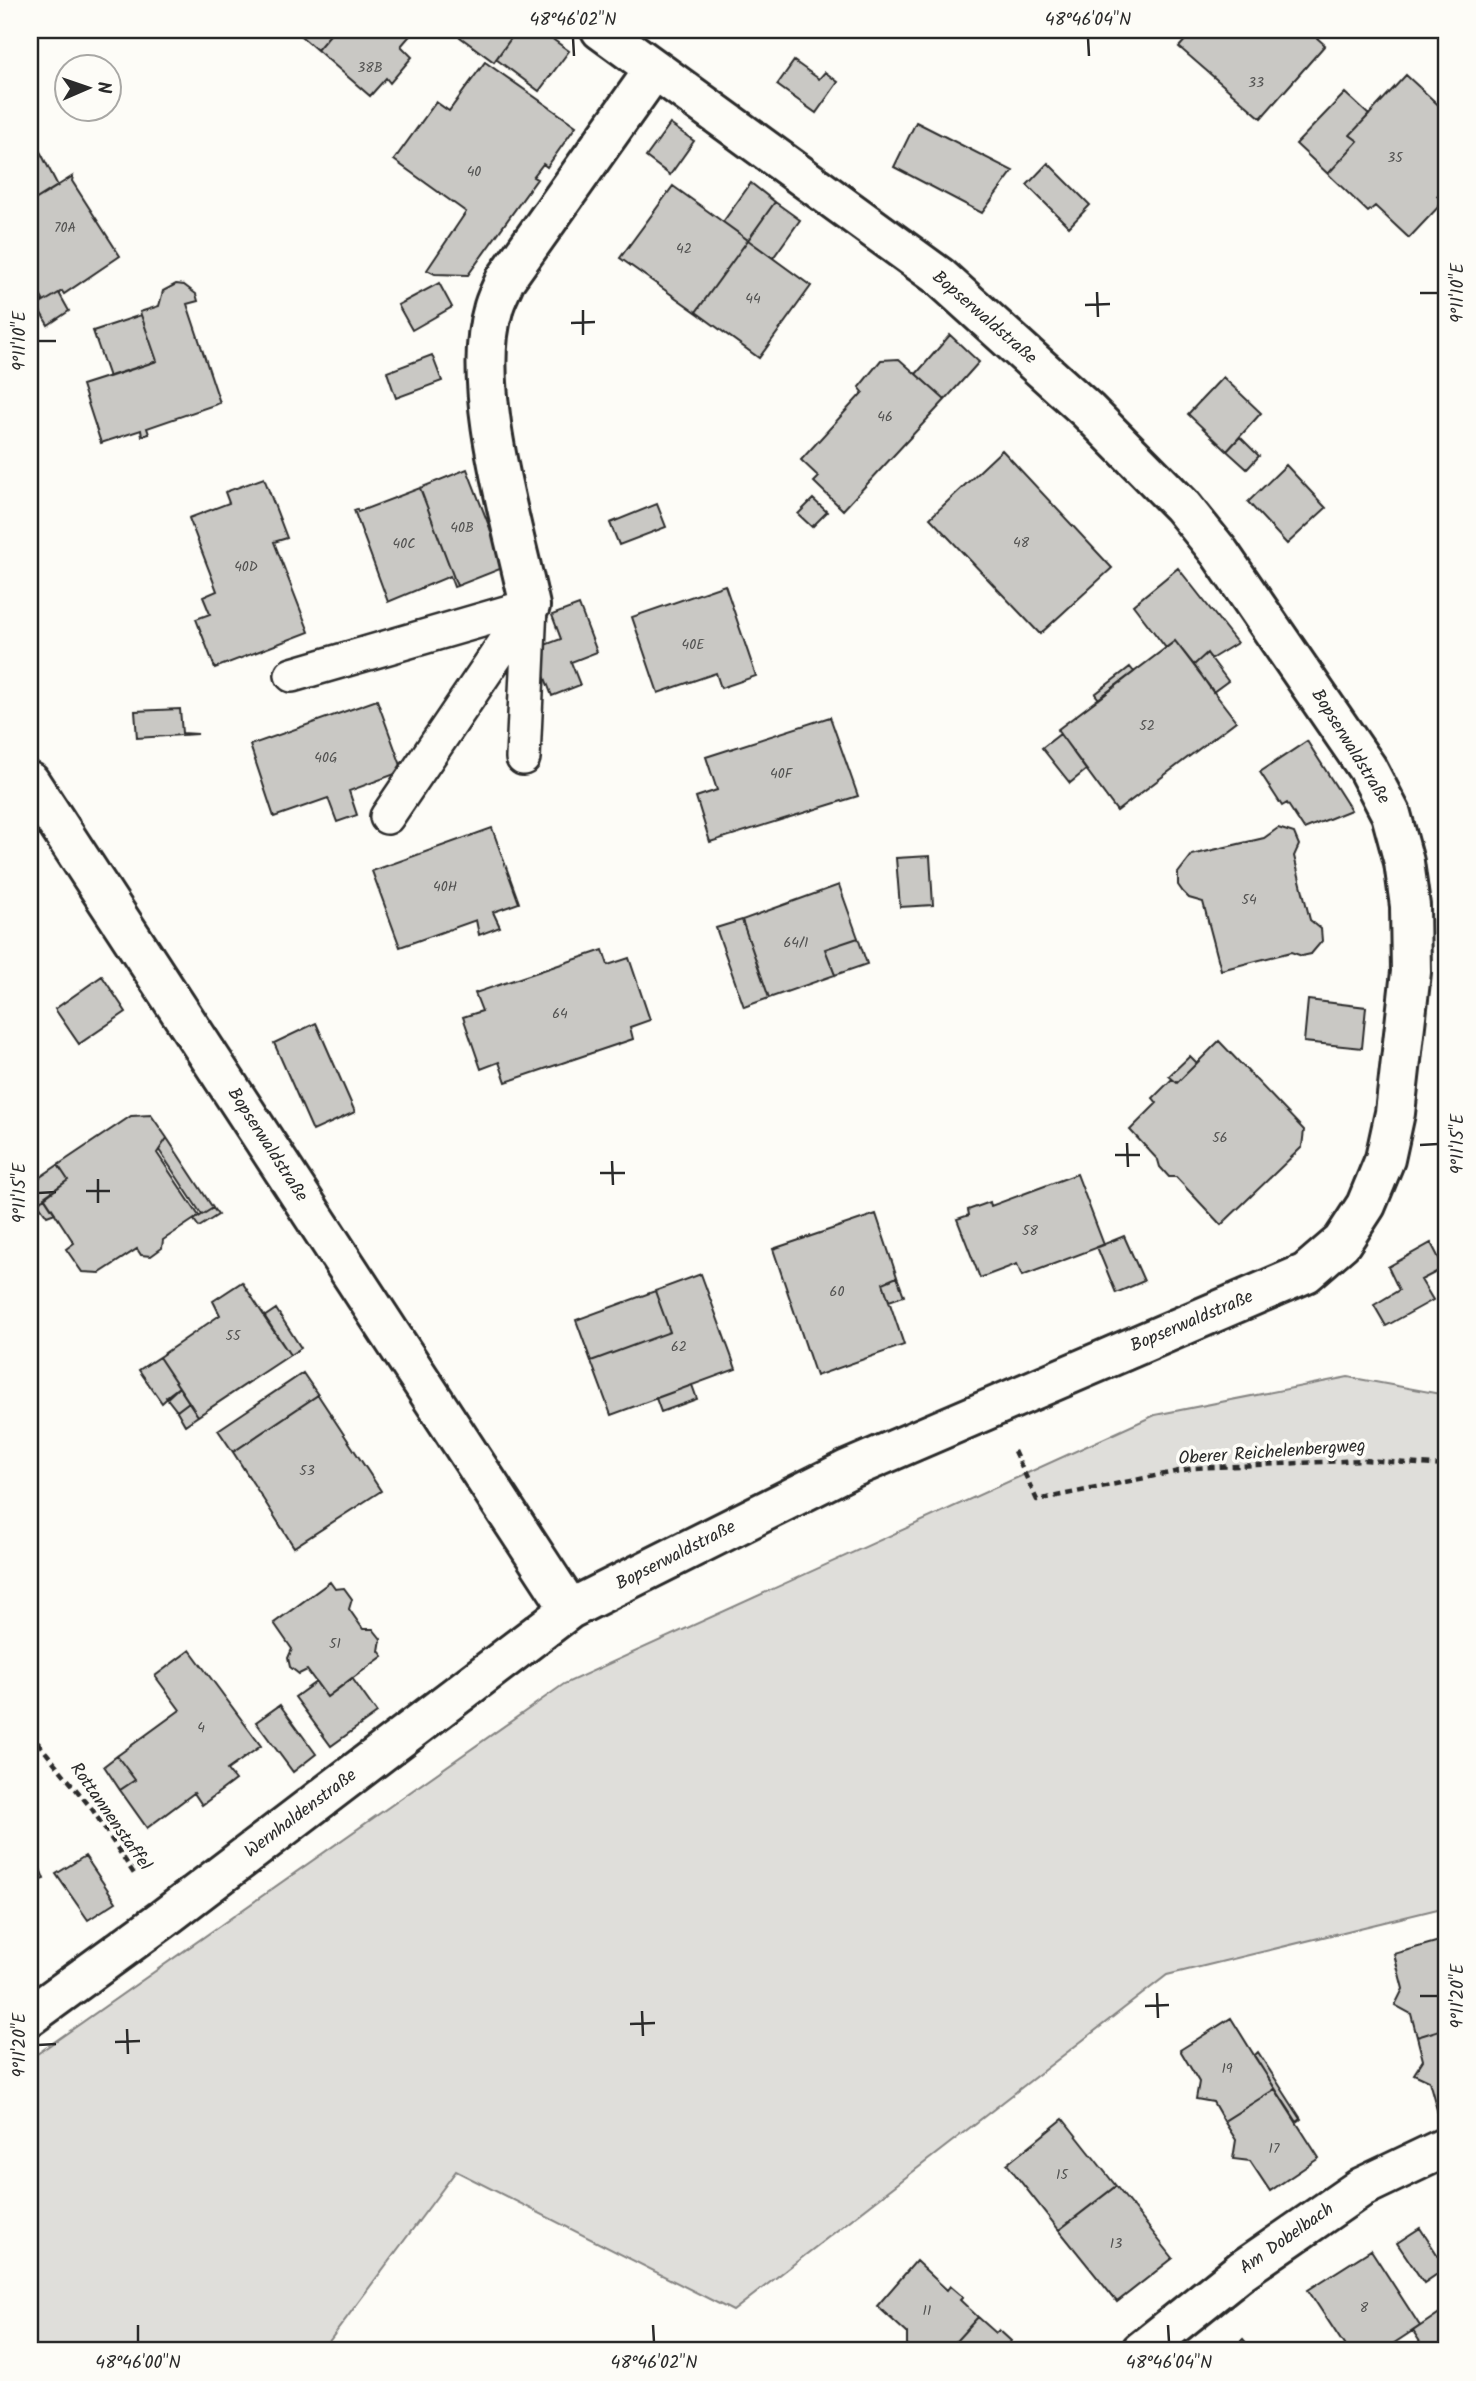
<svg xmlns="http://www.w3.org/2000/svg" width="1476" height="2381" viewBox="0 0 1476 2381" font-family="Kalam,sans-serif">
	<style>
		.green { fill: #dfdeda; stroke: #858482; stroke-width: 2 }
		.building { fill: #c9c8c4; stroke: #2b2b2b; stroke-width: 2 }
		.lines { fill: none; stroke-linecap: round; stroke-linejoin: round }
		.service-casing { stroke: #2b2b2b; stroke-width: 38 }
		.minor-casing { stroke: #2b2b2b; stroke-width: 44 }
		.path { stroke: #2b2b2b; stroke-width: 4.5; stroke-dasharray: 7 5; stroke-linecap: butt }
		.service { stroke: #fdfcf7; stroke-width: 33 }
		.minor { stroke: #fdfcf7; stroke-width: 38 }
		.ticks { fill: none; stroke: #2b2b2b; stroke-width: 2.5 }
		.labels { text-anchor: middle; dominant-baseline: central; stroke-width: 7; stroke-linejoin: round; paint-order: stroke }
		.number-label { font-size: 14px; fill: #525251 }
		.street-label { font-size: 18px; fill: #2b2b2b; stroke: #fdfcf7 }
		.neatline { fill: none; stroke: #2b2b2b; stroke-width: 2.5 }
		.ticks-label { font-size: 18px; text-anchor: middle; fill: #2b2b2b }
	</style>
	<rect width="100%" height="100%" fill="#fdfcf7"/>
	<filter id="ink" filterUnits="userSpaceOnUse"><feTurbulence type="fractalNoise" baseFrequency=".0143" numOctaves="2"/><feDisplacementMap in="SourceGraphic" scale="14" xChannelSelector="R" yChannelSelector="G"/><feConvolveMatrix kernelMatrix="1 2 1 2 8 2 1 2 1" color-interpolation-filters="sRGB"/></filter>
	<g filter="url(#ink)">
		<path class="green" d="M1348,1377l98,18v512l-279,68 -434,336 -277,-140 -134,180h-292v-292l534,-375 591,-269z"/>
		<path class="building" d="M294,30h40l-17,20z
			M334,30h81l-14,16 11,11 -22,26 -4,-5 -16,18 -53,-46z
			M465,30h52l-23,32 -34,-25z
			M517,30h23l29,21 -30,40 -43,-32z
			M1194,30h114l17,15 -64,73 -82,-71z
			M794,61l25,18 6,-7 13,10 -22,31 -39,-28z
			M485,62l91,64 -29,41 -4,-3 -10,13 4,2 -69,96 -33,-1 -8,-4 39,-58 -72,-52 42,-58 13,9z
			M1406,75l40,37v74l-9,10 7,5 -35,37 -34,-32 -7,6 -40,-38 30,-33 -8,-6z
			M1345,93l24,22 -19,20 8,6 -30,33 -32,-30z
			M916,122l97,49 -31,42 -88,-46z
			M670,124l24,17 -24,34 -24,-18z
			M31,134l27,52 -28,17v-68z
			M1048,163l42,42 -21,22 -42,-42z
			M73,176l-1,5 48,75 -56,38 -2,-3 -25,15 6,-6 -7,-12 -3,2 -3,-4v-83z
			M751,183l24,19 -27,38 -25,-18z
			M673,186l75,54 -52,72 -76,-54z
			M775,202l25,18 -27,38 -25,-18z
			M748,240l63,46 -52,72 -63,-46z
			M439,283l13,24 -40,23 -14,-25z
			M176,284l8,1 12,9 2,7 -11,3 33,99 -73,25 2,6 -7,2 -1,-6 -40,13 -19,-58 75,-24 -17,-49 19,-6 4,-15z
			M59,293l10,18 -21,14 -11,-19z
			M141,315l16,46 -48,16 -16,-46z
			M950,335l29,27 -34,38 -29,-26z
			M432,355l10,26 -46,17 -9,-26z
			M899,359l46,41 -102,110 -29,-28 5,-5 -18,-17 62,-68 -4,-5 22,-27z
			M1223,377l38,36 -34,38 -39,-37z
			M1240,437l19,19 -12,13 -20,-18z
			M1002,450l110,118 -72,66 -110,-116z
			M1286,465l40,43 -39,36 -39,-42z
			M467,469l38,98 -48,19 -37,-98z
			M264,478l23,60 -13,4 35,90 -94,36 -19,-49 14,-5 -7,-17 14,-6 -28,-73 40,-15 -4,-11z
			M420,488l37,98 -3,1 -4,-11 -62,26 -34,-92 3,-1 1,3z
			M813,499l14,13 -15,15 -14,-13z
			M657,504l9,23 -47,18 -9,-22z
			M1178,568l59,75 -26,16 -4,-6 -13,12 -19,-24 -9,7 -33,-43z
			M725,585l31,91 -35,12 -5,-15 -58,20 -26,-76z
			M579,605l18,47 -26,10 9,23 -28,11 -18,-47 27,-10 -9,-24z
			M1175,641l61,80 -119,90 -60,-81z
			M1207,653l21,28 -15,11 -19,-27z
			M1130,667l4,5 -35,27 -4,-5z
			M377,700l26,71 -54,20 8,24 -20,7 -9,-24 -54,19 -24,-72z
			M180,709l2,24 16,1 -61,4 -2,-27z
			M830,717l28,79 -148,46 -14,-45 21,-7 -11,-33z
			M1060,734l26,36 -16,13 -28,-35z
			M1307,741l44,69 -47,19 -17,-26 -5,3 -22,-34z
			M492,828l27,75 -26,9 7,15 -21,8 -3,-15 -76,27 -28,-76z
			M1278,828l16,5 5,12 -5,11 16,64 11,9 1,12 -11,13 -9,2 -11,-4 -70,18 -18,-68 -14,-4 -6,-6 -5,-7v-12l14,-18 72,-17z
			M930,856l3,49 -33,2 -4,-49z
			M839,885l19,53 -33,11 10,26 -66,23 -27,-78z
			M742,920l27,78 -25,9 -28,-79z
			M858,938l9,26 -32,11 -10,-26z
			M603,950l5,15 21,-7 21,62 -20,7 3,12 -127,43 -7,-20 -18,7 -18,-52 19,-6 -7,-18z
			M102,976l24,36 -47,32 -24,-35z
			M1308,1000l58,7 -4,41 -58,-6z
			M316,1023l39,89 -42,19 -39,-88z
			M1219,1041l85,89 -2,17 -81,78 -45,-48h-7l-9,-10 -2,-7 -28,-30 27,-27 -4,-5 19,-19 5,4z
			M1190,1056l7,7 -20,20 -8,-7z
			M151,1115l16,23 -10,15 42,63 -36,24 -1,8 -11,8 -10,-1 -4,-6 -37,24 -18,-1 -16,-23 8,-6 -30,-46 24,-17 -10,-15 73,-49z
			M167,1138l46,70 -11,7 -43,-65z
			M58,1165l10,15 -29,22 -9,-18z
			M1077,1174l27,71 -82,31 -5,-12 -37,14 -23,-59 12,-4 -1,-5 22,-8 1,4z
			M45,1198l10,15 -8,3 -10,-14z
			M213,1208l5,7 -19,12 -5,-7z
			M876,1214l21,63 -14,6 21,62 -88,31 -43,-127z
			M1124,1236l20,45 -28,12 -19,-46z
			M1431,1243l13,25 -23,12 12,20 -47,26 -12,-21 25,-15 -11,-23z
			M701,1274l35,95 -125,46 -20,-54 79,-29 -15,-41z
			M897,1277l7,19 -15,5 -6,-18z
			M242,1282l48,73 -92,61 -39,-59 61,-42 -7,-14z
			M655,1291l15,41 -79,29 -15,-41z
			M276,1309l25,39 -11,7 -26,-38z
			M159,1357l20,30 -17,16 -23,-33z
			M303,1373l15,22 -85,57 -15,-22z
			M692,1385l5,14 -36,13 -5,-14z
			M179,1387l10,15 -12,9 -11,-14z
			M318,1395l63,96 -87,56 -61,-95z
			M189,1402l9,14 -13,9 -8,-14z
			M330,1582l5,7 9,-1 8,11 -3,10 14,20h10l8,10 -2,12 4,5 -56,41 -20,-27 -8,4 -9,-7 -2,-9 4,-9 -18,-26z
			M190,1650l71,96 -34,24 8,10 -33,25 -8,-12 -47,35 -27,-38 15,-10 -18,-24 63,-46 -25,-34z
			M352,1678l25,35 -46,33 -36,-49 21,-15 11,15z
			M280,1705l36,49 -23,18 -37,-50z
			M117,1756l18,24 -15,10 -16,-24z
			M30,1843l14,36 -14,5z
			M85,1856l31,46 -28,18 -32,-46z
			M1446,1939v89l-29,9 -6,-23 -16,-9 8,-16 -9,-35z
			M1231,2018l44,71 -51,32 -11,-19 -17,-3 3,-17 -19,-32z
			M1446,2028v87l-7,2 -10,-36 -15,-7 9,-14 -6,-23z
			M1258,2052l43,67 -4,3 -43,-66z
			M1275,2089l44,69 -49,33 -20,-30 -17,-2 3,-19 -12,-19z
			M1063,2119l53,67 -57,44 -52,-66z
			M1116,2186l57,72 -56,44 -58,-72z
			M1420,2228l26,40 -22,15 -27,-40z
			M1371,2250l49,76 -38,25h-34l-40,-61z
			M916,2261l31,29 3,-4 13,11 -3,3 18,17 -31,34h-20l-5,-5 -15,1v-14l-30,-27z
			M1441,2312l5,9v30h-20l-13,-20z
			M978,2317l18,16 3,-3 12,11 -2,3 8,7h-70z
			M1243,2339l10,12h-23z"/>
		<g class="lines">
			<defs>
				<path id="service" d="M292,675l238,-69
					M523,758l7,-152
					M387,817l143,-211"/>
				<path id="minor" d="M530,606c-17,-80 -60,-218 -37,-296 2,-10 8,-20 12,-30l149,-210
					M30,782l540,827
					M30,2016l133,-97 407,-310 277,-139 459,-197 36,-31 24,-37 19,-46 10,-46 16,-141 -1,-66 -6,-44 -13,-48 -24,-46 -148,-216 -37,-46 -95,-96 -147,-133 -339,-247
					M1141,2351l101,-81 120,-83 84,-40"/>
			</defs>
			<use href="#service" class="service-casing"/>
			<use href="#minor" class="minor-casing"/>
			<path class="path" d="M1014,1451l23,49 157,-32 170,-8 82,6
				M30,1733l62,76 44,68"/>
			<use href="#service" class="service"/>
			<use href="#minor" class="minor"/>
		</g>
	</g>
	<path class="ticks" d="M573,38l1,18M1088,38l1,18M1097,292l1,25M1420,293h18M1085,305l25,-1M583,310v25M571,323l24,-1M38,341h18M1127,1143l1,24M1420,1145l18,-1M1115,1155h25M612,1161l1,24M600,1173h25M98,1179v24M86,1191h24M38,1193l18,-1M1157,1993l1,25M1420,1996h18M1145,2006l24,-1M642,2011l1,25M630,2024l25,-1M127,2029l1,25M115,2042l25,-1M38,2045l18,-1M138,2325v17M653,2325l1,17M1168,2325l1,17"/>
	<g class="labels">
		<g class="number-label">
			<text x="370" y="68">38B</text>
			<text x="1256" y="83">33</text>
			<text x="1395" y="158">35</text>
			<text x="474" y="172">40</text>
			<text x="65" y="228">70A</text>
			<text x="684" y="249">42</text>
			<text x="753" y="299">44</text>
			<text x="885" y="417">46</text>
			<text x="462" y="528">40B</text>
			<text x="1021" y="543">48</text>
			<text x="404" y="544">40C</text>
			<text x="246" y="567">40D</text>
			<text x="693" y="645">40E</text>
			<text x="1147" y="726">52</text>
			<text x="326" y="758">40G</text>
			<text x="781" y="774">40F</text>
			<text x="445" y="887">40H</text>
			<text x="1249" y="900">54</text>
			<text x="796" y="943">64/1</text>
			<text x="560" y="1014">64</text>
			<text x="1220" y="1138">56</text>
			<text x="1030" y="1231">58</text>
			<text x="837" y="1292">60</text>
			<text x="233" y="1336">55</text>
			<text x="679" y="1347">62</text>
			<text x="307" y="1471">53</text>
			<text x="335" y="1644">51</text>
			<text x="201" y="1728">4</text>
			<text x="1227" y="2069">19</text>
			<text x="1274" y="2149">17</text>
			<text x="1062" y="2175">15</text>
			<text x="1116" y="2244">13</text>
			<text x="1364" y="2308">8</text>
			<text x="927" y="2311">11</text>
		</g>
		<g class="street-label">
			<text transform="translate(984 318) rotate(41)">Bopserwaldstraße</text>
			<text transform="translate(1350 747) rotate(58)">Bopserwaldstraße</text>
			<text transform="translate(267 1145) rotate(57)">Bopserwaldstraße</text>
			<text transform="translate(1192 1322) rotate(-23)">Bopserwaldstraße</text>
			<text transform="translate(1272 1453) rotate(-4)">Oberer Reichelenbergweg</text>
			<text transform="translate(676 1556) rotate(-27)">Bopserwaldstraße</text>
			<text transform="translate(301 1814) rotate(-37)">Wernhaldenstraße</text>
			<text transform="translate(110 1817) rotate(55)">Rottannenstaffel</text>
			<text transform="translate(1287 2239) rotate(-35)">Am Dobelbach</text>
		</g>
	</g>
	<rect width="1476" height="2381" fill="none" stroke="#fdfcf7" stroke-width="77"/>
	<g transform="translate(88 88) rotate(88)"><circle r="33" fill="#fdfcf7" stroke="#a9a8a5" stroke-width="2"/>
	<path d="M0-5L12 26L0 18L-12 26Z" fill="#2b2b2b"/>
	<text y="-10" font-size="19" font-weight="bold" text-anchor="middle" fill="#2b2b2b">N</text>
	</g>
	<rect x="38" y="38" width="1400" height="2304" class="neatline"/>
	<g class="ticks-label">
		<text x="573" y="25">48°46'02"N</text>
		<text x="1088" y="25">48°46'04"N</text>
		<text transform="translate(1457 293) rotate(-90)" y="6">9°11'10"E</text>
		<text transform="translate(19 341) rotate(-90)" y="6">9°11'10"E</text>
		<text transform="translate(1457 1144) rotate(-90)" y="6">9°11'15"E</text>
		<text transform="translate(19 1193) rotate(-90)" y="6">9°11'15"E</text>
		<text transform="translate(1457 1996) rotate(-90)" y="6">9°11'20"E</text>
		<text transform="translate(19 2045) rotate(-90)" y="6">9°11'20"E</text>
		<text x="138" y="2368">48°46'00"N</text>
		<text x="654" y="2368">48°46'02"N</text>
		<text x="1169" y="2368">48°46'04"N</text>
	</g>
</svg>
